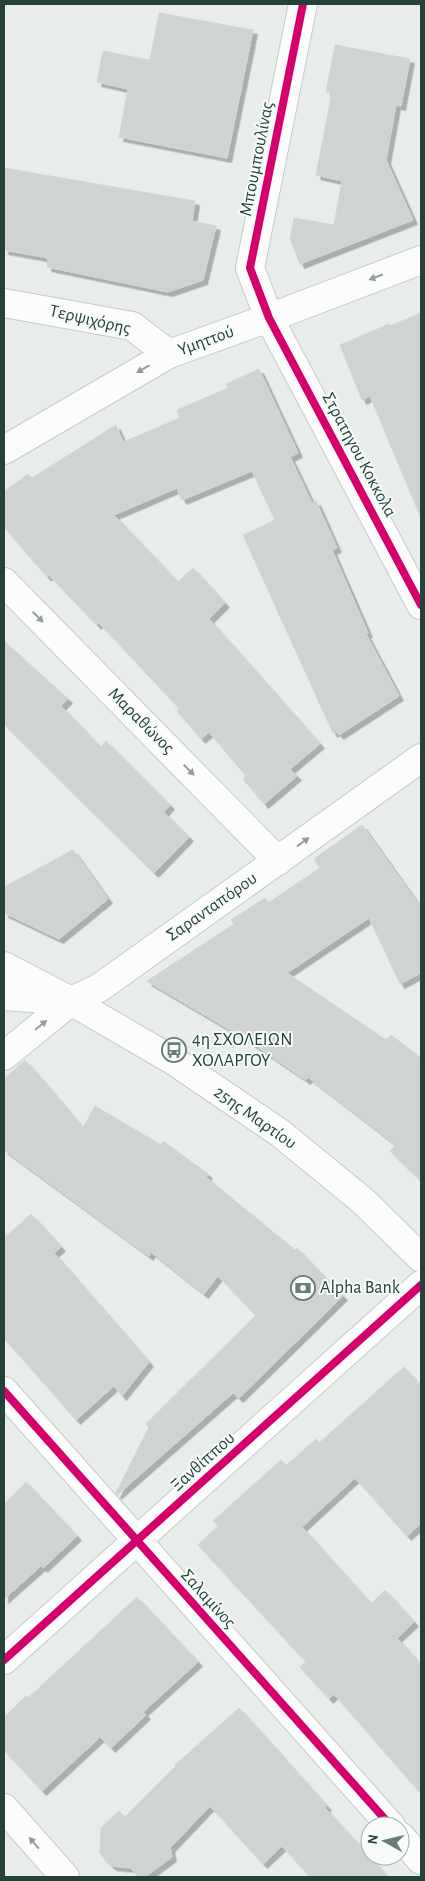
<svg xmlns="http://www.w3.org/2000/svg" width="425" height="1881" viewBox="0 0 425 1881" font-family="'Alegreya Sans',sans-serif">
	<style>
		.building { fill: #cfd4d2; stroke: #d1d6d4; filter: url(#shadow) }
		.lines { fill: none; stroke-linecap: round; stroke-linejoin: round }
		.minor-casing { stroke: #c5cac8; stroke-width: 30 }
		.minor { stroke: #fcfcfc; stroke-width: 28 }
		.cycleway-casing { stroke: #f7fbf9; stroke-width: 11 }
		.cycleway { stroke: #d6006c; stroke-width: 8 }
		.oneway { fill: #909f9b }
		.labels { text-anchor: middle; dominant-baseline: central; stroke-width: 4; stroke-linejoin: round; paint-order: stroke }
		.street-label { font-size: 18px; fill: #24423a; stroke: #f7fbf9 }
		.poi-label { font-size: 18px; fill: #24423a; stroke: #f7fbf9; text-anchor: start }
	</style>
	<defs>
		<filter id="shadow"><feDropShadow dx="4.5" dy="4.5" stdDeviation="0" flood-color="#0004"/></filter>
	</defs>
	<rect width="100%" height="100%" fill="#e8edeb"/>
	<path class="building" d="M159,13l94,17 -26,128 -108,-21 9,-48 -31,-7 6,-31 47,9z
		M335,45l75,14 -9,47 -5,-1 -10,55 27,60 -113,44 -10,-25 4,-21 40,7 8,-44 -26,-6 16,-82 -6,-1z
		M4,168l191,33 -3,20 24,5 -13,54 -35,12 -121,-25 1,-9 -44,-8z
		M421,313v205l-51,-122 -8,4 -22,-55 49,-21 1,2z
		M259,369l39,84 -8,4 22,46 4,-2 21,47 -5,2 36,83 -2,1 33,62 -60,39 -3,-4 -3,2 -90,-198 32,-15 -23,-49 -70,29 -5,-12 -63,27 64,67 15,-14 32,35 -16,16 111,125 -30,25 7,7 -33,28 -21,-25 3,-3 -37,-44 -8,7 -24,-28 3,-2 -81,-86 -2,2 -48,-50 -2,2 -43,-50v-35l24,-18 4,4 84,-53 7,17 57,-24 -3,-8 51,-22 -2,-4z
		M4,641l64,58 -7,7 40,41 5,-6 64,64 -6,7 25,25 -35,36 -150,-149z
		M362,825l59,83v65l-21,11 -31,-66 -82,55 99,67 5,-5 30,23v123l-31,-30 6,-6 -88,-68 -2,3 -62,-42 -97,-57 87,-57 -3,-4 34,-22 3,5 52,-35 -6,-9z
		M73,850l35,49 -49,40 -55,-26v-26z
		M25,1060l58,68 12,-22 66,39 2,-4 45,33 -2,3 89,73 2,-2 46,48 -104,102 -6,-5 -116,102 -1,-2 33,-66 -3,-3 110,-109 -38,-39 -14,18 -53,-42 -2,4 -145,-106v-71z
		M31,1214l30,33 -7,6 95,109 -27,34 -8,-10 -38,34 -72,-82v-100z
		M404,1367l17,19v137l-14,13 -52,-58 -53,49 69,77 14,-14 29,32 -17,16 24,27v129l-87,-100 -5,5 -29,-32 6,-5 -108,-117 20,-19 -5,-5 68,-61 5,6 30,-27 3,4z
		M26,1482l51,54 -34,32 -2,-2 -37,33v-95z
		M137,1597l61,65 -55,50 3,3 -35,33 -11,-11 -58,54 -38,-41v-32l22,-22 2,2z
		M239,1708l88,98 -2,2 63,69h-78l-28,-31 -19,18 -53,-58 -40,42 2,9 -27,20h-7l-7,-9 -19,-2 -6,-5 -6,-8 1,-25 18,-17 6,6 51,-51 -1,-1z"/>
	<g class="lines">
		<defs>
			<path id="minor" d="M303,4l-53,264 19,50 152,287
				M4,303l128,23 37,28
				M4,450l165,-96 100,-36 152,-58
				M4,582l274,279
				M4,966l67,35 103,60 106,72 83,68 58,57
				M4,996l55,4
				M4,1056l67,-55 28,-13 322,-230
				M4,1391l387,435
				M4,1660l417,-375
				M4,1808l61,69
				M400,1836l21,24"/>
		</defs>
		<use href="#minor" class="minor-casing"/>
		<use href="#minor" class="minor"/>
		<defs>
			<path id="cycleway" d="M303,4l-53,264 19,50 152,287
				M4,1391l387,435
				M4,1660l417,-375"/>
		</defs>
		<use href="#cycleway" class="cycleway-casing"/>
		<use href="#cycleway" class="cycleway"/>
	</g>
	<defs><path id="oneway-solid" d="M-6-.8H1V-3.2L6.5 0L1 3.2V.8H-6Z" transform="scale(1.25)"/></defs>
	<g class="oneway">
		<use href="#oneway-solid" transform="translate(376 277) rotate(159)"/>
		<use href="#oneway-solid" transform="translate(143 369) rotate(150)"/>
		<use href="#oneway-solid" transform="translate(38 617) rotate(45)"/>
		<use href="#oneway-solid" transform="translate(189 770) rotate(45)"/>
		<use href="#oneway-solid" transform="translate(303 842) rotate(-36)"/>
		<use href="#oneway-solid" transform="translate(41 1025) rotate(-39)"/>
		<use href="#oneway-solid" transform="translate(34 1843) rotate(-131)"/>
	</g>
	<defs>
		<symbol id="bus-ring" viewBox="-11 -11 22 22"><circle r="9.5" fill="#f7fbf9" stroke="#697e78" stroke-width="1.5"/><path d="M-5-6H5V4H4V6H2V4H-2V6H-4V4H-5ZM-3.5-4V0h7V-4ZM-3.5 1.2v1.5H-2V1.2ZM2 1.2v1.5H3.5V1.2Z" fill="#697e78"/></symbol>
		<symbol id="bank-ring" viewBox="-11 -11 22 22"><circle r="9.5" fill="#f7fbf9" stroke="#697e78" stroke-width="1.5"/><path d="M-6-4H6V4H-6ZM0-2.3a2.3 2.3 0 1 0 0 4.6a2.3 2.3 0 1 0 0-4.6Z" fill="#697e78"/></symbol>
	</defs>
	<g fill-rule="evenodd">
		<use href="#bus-ring" x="160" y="1036" width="28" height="28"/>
		<use href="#bank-ring" x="289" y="1274" width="28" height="28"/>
	</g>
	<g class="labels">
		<g class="street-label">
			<text transform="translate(257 159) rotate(-79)">Μπουμπουλίνας</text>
			<text transform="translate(90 320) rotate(13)">Τερψιχόρης</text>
			<text transform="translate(206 341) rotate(-20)">Υμηττού</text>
			<text transform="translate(359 455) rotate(62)">Στρατηγου Κοκκολα</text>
			<text transform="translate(141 721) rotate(45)">Μαραθώνος</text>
			<text transform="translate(212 907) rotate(-35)">Σαρανταπόρου</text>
			<text transform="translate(255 1118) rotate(35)">25ης Μαρτίου</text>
			<text transform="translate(203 1462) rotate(-42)">Ξανθίππου</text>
			<text transform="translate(208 1599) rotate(48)">Σαλαμίνος</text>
		</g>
		<g class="poi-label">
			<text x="192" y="1040">4η ΣΧΟΛΕΙΩΝ<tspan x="192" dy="21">ΧΟΛΑΡΓΟΥ</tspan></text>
			<text x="320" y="1288">Alpha Bank</text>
		</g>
	</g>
	<rect width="425" height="1881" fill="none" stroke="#24423a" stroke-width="10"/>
	<g transform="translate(385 1841) rotate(278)"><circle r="24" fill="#f7fbf9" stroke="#a3b1ad"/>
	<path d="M0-4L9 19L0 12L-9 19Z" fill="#697e78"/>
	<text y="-8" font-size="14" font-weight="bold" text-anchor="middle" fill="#24423a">N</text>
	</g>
</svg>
